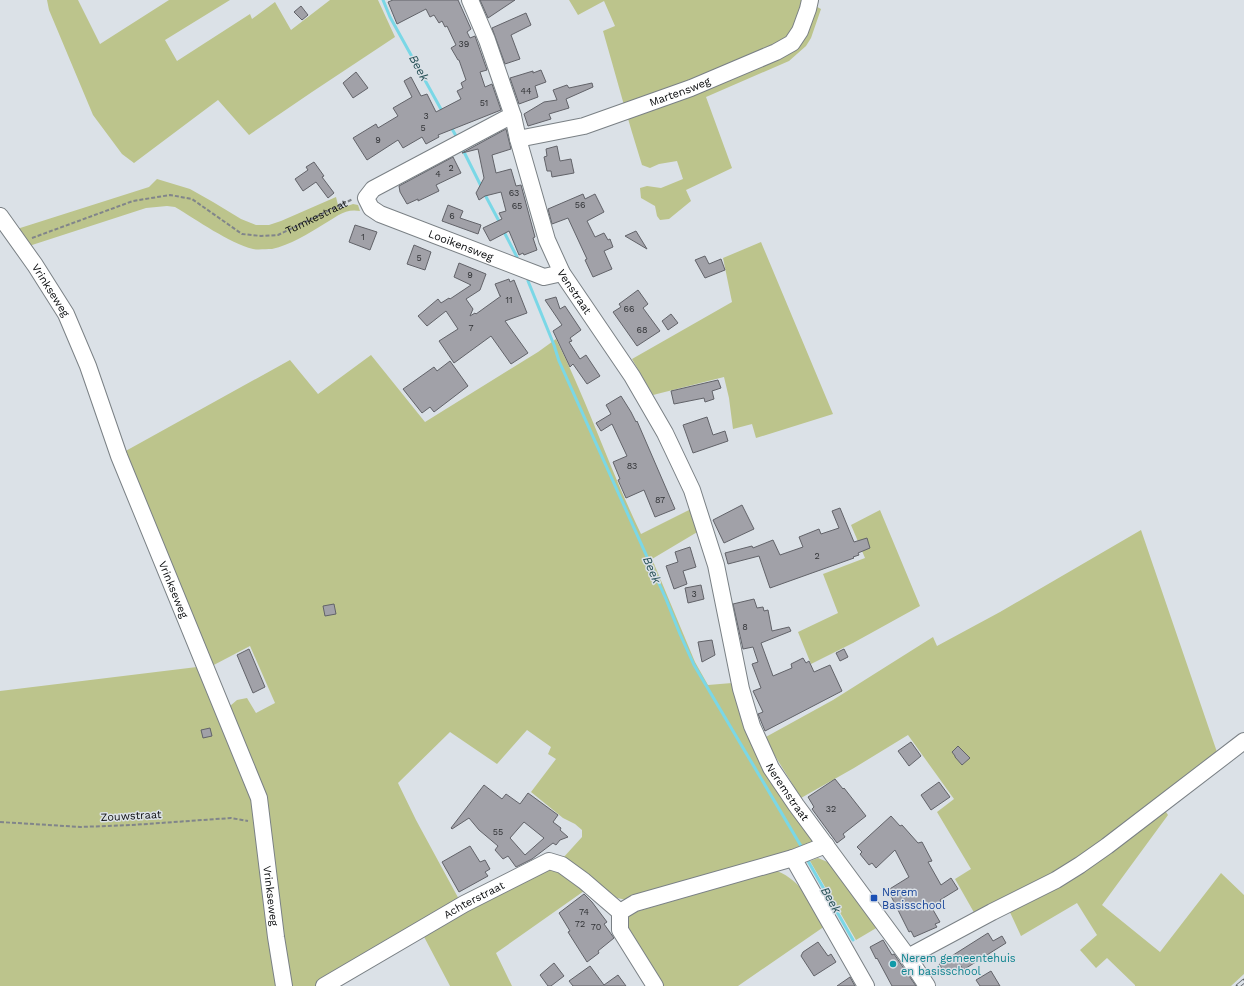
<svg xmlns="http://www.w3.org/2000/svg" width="1244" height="986" viewBox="0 0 1244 986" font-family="'Work Sans',sans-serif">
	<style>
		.green { fill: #bcc48c }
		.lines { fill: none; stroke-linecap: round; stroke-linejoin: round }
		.stream { stroke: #7ad7e6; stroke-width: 3 }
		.building { fill: #a1a1a8; stroke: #626369; fill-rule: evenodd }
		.minor-casing { stroke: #7a8085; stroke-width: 18 }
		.path { stroke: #81858a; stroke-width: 2; stroke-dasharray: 4 2; stroke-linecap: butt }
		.minor { stroke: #fff; stroke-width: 16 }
		.rail-casing { stroke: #5b5f62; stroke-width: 4.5 }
		.rail { stroke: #dbe1e7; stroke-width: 3; stroke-dasharray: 9; stroke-linecap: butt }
		.transit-dot { fill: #1a4fb4; stroke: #dbe1e7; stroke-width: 1.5 }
		.culture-dot { fill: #0f9aa8; stroke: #dbe1e7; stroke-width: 1.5 }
		.labels { text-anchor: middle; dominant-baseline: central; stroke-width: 3; stroke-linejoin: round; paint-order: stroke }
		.number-label { font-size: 9px; fill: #303235 }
		.street-label { font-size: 11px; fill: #0b0d0f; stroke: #dbe1e7 }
		.transit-label { font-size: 11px; fill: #164399; stroke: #dbe1e7; text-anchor: start }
		.culture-label { font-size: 11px; fill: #0d838f; stroke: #dbe1e7; text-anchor: start }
		.water-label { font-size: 12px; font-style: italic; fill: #275157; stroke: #dbe1e7 }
	</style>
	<rect width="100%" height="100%" fill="#dbe1e7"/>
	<path class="green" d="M47,0h31l22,44 69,-44h61l-65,40 12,21 73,-47 2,5 23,-17 16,28 39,-30h48l17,37 -83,55 -63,43 -31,-35 -84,63 -12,-9 -29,-39 -44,-105z
		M569,0h235l17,9 -10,29 -5,8 -17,15 -83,36 26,71 -46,22 5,11 -22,18 -9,1 -3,-4 -2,-10 -14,-8 -1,-10 7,-2 14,2 22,-9 -6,-18 -18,3 -9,4 -8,-3c-14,-44 -26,-89 -39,-134l12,-5 -11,-25 -26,14z
		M157,179l33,10 23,13 28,17 15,6h13l12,-4 55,-24 3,12 14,-5 5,1 2,6c-15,-3 -24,6 -36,13 -16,10 -34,21 -52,25 -6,0 -14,1 -19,0 -24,-6 -56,-29 -78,-42l-8,-1 -21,2 -117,38 -12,-17 132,-42z
		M761,242l72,172 -77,24 -4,-14 -19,5 -4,-31 -5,-21 -71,18 -21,-36 100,-57 -9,-44z
		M556,339c32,64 54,131 85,195l50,-25 8,22 -47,28 43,103 13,23 24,-2 83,160 -20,8 -168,49 -10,-2 -54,-40 19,-21v-7l-7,-6 -12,-6 -32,-26 25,-33 -8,-5 3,-7 -24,-17 -30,34 -47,-32 -52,51 18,37 45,83 -143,83h-318v-295l197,-24 19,47 14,-8 7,-6 10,-2 9,15 19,-10 -25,-57 -40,21 -88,-214 168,-93 28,34 53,-39 54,67 113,-70z
		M880,510l40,96 -67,37 -42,21 -13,-32 40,-19 -15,-39 42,-16 -14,-33z
		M1141,530l77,225 -132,100 -110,61 -21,-37 16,-10 -34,-57 17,-13 -46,-64 -54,33 -53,30 -37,-60 69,-38 100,-63 4,9 63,-34z
		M1162,806l6,9 -66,90 58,47 61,-79 23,22v79l-13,12h-96v-1l-28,-27 -11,10 -16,-18 17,-15 -20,-32 -56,33 -13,-28z
		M818,858l12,5 48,64 -22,13 -46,-79z
		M552,868l7,2 25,21 -88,62 16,33h-62l-28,-53z
		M777,871c25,10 35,33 48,55l-87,60h-78l-35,-58 2,-13 8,-3z"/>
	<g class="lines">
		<path class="stream" d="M383,0l7,17 52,94
			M451,127l5,9
			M462,148l20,40
			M484,193l16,30
			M503,230l14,27
			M528,281l26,64 5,16 107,238 14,35 14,31 107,181
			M808,861l45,79"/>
	</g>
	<path class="building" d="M393,0h65l13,29 -4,3 3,6 5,-2 12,34 -7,2 5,15 7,-3 9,26 -63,25 1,2 -13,7 -4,-7 -19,11 -5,-8 -31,20 -14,-22 23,-14 2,4 20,-12 -5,-8 19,-11 -8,-16 7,-4 10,19 6,-2 9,18 25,-13 -4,-8 6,-3 -2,-5 5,-3 -7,-20h-1l-7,-12 5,-3 -9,-19 -2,1 -3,-6 -3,2 -5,-8 -4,2 -4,-8 -29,15 -9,-22z
		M480,0h35l-27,18z
		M301,6l7,9 -6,5 -8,-8z
		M526,13l5,12 -20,10 9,24 -15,5 -13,-36z
		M541,70l5,12 -11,4 3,11 -19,7 -9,-26 23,-7v2z
		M356,72l12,16 -15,10 -10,-15z
		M592,83l1,4 -27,12 3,9 -20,6 2,5 -23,7 -4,-12 20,-12 13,-2 -4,-10 14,-5 2,3z
		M506,129l5,20 -19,6 4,18 15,-4 5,17 5,-1 14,52 -2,1 4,12 -13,5 -1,-2 -4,2 -10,-24 -19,10 -7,-13 19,-9 -3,-6 7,-2 -5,-19 -16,4 -6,4 -3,-7 8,-15 -6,-29 -16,4z
		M557,146l3,15 11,-2 3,14 -22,4 -1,-6h-4l-3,-14 3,-1 -1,-7z
		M453,157l8,16 -25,12 3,6 -21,10v-2l-11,5 -7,-12 -1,-6z
		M314,162l10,14 -2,1 12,16 -6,5 -12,-16 -13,9 -8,-12 13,-9 -2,-3z
		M583,194l2,5 10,-5 9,18 -17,9 8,16 9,-4 4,7 2,-1 3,8 -9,4 8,18 -19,8 -8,-17 2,-1 -19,-41 -16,6 -4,-15z
		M448,205l15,6 -3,7 21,7 -3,9 -36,-13z
		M355,225l22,7 -7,18 -21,-8z
		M636,231l11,18 -22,-13z
		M414,245l17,7 -6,18 -18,-6z
		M705,256l4,8 12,-5 4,11 -20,8 -10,-18z
		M459,263l27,11 -6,16 -14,9 7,10 -3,7 5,-3 1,1 25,-18h-1l-5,-12 14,-5 1,3 4,-2 13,33 -22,8 23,32 -17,11 -20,-28 -37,27 -15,-22 19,-12 -12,-18 -19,15 -9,-10 20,-17 3,4 8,-5 1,1 21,-14 -17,-8z
		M638,290l10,14 -5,4 17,23 -23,15 -24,-34 8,-5 -2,-3z
		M556,297l4,12 5,-3 16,24 -11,8 2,3 -3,1 11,17 6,-4 14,21 -13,8 -14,-20 -3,3 -17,-36 9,-6 -17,-25z
		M671,314l7,9 -10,7 -6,-9z
		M450,361l18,25 -34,26 -4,-5 -8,6 -19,-24 31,-22 3,4z
		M718,380l3,8 -9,3 2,8 -9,3 -1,-4 -30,6 -3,-13z
		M621,396l10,16 5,10 1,-1 38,88 -20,8 -11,-27 -18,8 -8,-18 2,-1 -7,-17 14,-6 -15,-32 -11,7 -5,-8 15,-9 -5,-9z
		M707,417l6,18 12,-4 3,10 -35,12 -10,-28z
		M742,505l12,24 -30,14 -11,-23z
		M840,508l14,34 13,-4 3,10 -12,5 1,2 -6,2 1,1 -84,30 -11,-32 -31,8 -3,-11 27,-7 1,2 20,-8 7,15 23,-8 -4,-10 20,-8 2,5 18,-6 -7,-17z
		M690,547l6,20 -13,4 4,13 -13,5 -8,-23 12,-4 -3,-10z
		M701,585l3,14 -16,4 -3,-15z
		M754,599l3,9 6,-1 1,4 4,-1 4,21 17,-4 2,4 -30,12 12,33 19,-8 -1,-4 12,-6 3,5 3,-2 5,11 16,-7 12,26 -77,40 -7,-17 5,-2 -10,-21 8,-3 -9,-24 6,-2 -5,-15 -10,2 -10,-45z
		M334,604l2,10 -11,2 -2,-10z
		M712,640l3,15 -13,7 -4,-20z
		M249,649l16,38 -12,6 -16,-38z
		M844,649l4,8 -8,4 -4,-8z
		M210,728l2,8 -9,2 -2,-8z
		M911,742l10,14 -12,10 -11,-15z
		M958,746l12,12 -8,7 -7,-8v-1l-3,-4z
		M835,779l8,10 1,-1 22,28 -23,18 2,3 -8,6 -25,-34 2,-2 -6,-10z
		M939,782l11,15 -19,13 -10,-15z
		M484,785l18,14 4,-5 14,10 8,-11 30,22 -5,7 8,6 -1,2 8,7 -8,3 -4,5 -3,-2 -21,16 -16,8 -8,-11 -5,3 -8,-9 3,-4 -19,-16 -10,-12 -17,11 -1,-1zM524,822l20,16 -19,17 -15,-17z
		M891,816l9,10 2,-1 16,18 4,-1 10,19 -4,1 13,23 10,-7 7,11 -18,11 1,2 -9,6 8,14 -5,2 2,3 -23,10 -3,-6 -2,1 -21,-42 21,-13 -14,-27 -19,18 -4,-5 -3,2 -9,-11 2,-2 -5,-5z
		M470,846l10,16 5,-2 5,9 -5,3 3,4 -29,16 -17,-30z
		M584,894l8,8 15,20 -3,2 10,14 -16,13 1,2 -12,9 -19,-30 2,-1 -11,-18z
		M988,933l5,8 9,-5 4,7 -43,27 -2,-4 -15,9 -7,-11z
		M883,940l9,15 2,-1 22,32h-24l-15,-28 -1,1 -6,-12z
		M818,942l10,14 3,-2 5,8 -22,14 -13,-20 2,-4z
		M554,963l10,13 -13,10h-3l-8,-11z
		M590,966l14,19 14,-10 8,11h-53l-4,-5z
		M991,971l9,15h-20l-4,-6z
		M850,977l5,9h-18z"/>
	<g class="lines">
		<defs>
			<g id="minor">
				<path id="s2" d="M470,0l17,40 26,76 5,23 29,101 15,33 70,103 33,57 27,57 24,75 25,124 11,37 19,42 25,37 112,152 19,29"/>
				<path id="s3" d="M513,116l-8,3 -132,70 -7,9 5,10 9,6 164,63 18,-4"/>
				<path id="s4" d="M518,139l66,-13 107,-38 85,-36 16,-9 8,-12 8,-22 2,-9"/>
				<path id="s5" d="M0,216l35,49 31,49 22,52 31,90 140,342 17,139 8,49"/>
				<path d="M793,858l73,128"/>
				<path d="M620,912l15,-9 158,-45 33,-13"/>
				<path d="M620,912v18l35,56"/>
				<path d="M908,957l84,-45 64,-32 24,-15 27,-19 137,-105"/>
				<path id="s6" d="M324,986l140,-82 85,-43 13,4 22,16 36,31"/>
			</g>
		</defs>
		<use href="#minor" class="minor-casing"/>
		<g class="path">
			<path id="s1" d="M32,238l101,-37 37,-6 22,4 50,35 19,2 17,-1 75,-36"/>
			<path d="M0,822l80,5 52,-2 99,-7 17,3"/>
		</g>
		<use href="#minor" class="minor"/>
		<defs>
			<path id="rail" d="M1238,986l6,-5"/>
		</defs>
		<use href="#rail" class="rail-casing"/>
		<use href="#rail" class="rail"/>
	</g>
	<rect class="transit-dot" x="870" y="894" width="8" height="8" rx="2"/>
	<circle class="culture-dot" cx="893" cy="964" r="4"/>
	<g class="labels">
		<g class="number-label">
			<text x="464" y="44">39</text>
			<text x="526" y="91">44</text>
			<text x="484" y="103">51</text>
			<text x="426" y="116">3</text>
			<text x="423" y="128">5</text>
			<text x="378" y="140">9</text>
			<text x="451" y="168">2</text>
			<text x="438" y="174">4</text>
			<text x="514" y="193">63</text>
			<text x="580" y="205">56</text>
			<text x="517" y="206">65</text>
			<text x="452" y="216">6</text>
			<text x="363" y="237">1</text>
			<text x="419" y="258">5</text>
			<text x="470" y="275">9</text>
			<text x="509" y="300">11</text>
			<text x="629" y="309">66</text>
			<text x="471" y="328">7</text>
			<text x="642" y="330">68</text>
			<text x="632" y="466">83</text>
			<text x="660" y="500">87</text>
			<text x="817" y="556">2</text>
			<text x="694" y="594">3</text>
			<text x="745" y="627">8</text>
			<text x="831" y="809">32</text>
			<text x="498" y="832">55</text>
			<text x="584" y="912">74</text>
			<text x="580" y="924">72</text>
			<text x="596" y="927">70</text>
		</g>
		<g class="street-label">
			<text stroke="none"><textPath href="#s4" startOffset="169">Martensweg</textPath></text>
			<text stroke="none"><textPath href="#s1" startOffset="307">Tumkestraat</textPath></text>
			<text stroke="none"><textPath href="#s3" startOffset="278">Looikensweg</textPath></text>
			<text stroke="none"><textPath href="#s5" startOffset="90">Vrinkseweg</textPath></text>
			<text stroke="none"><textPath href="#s2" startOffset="311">Venstraat</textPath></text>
			<text stroke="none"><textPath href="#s5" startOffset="414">Vrinkseweg</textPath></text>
			<text stroke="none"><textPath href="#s2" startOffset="861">Neremstraat</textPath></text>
			<text transform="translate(131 816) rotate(-3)">Zouwstraat</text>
			<text stroke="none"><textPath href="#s5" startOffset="738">Vrinkseweg</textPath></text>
			<text stroke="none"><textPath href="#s6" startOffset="173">Achterstraat</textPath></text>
		</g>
		<g class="transit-label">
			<text x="882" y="892">Nerem<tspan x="882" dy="13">Basisschool</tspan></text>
		</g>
		<g class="culture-label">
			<text x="901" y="958">Nerem gemeentehuis<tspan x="901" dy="13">en basisschool</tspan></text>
		</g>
		<g class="water-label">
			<text transform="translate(419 68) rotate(61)">Beek</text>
			<text transform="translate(652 570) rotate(66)">Beek</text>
			<text transform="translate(831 900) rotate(60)">Beek</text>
		</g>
	</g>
</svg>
